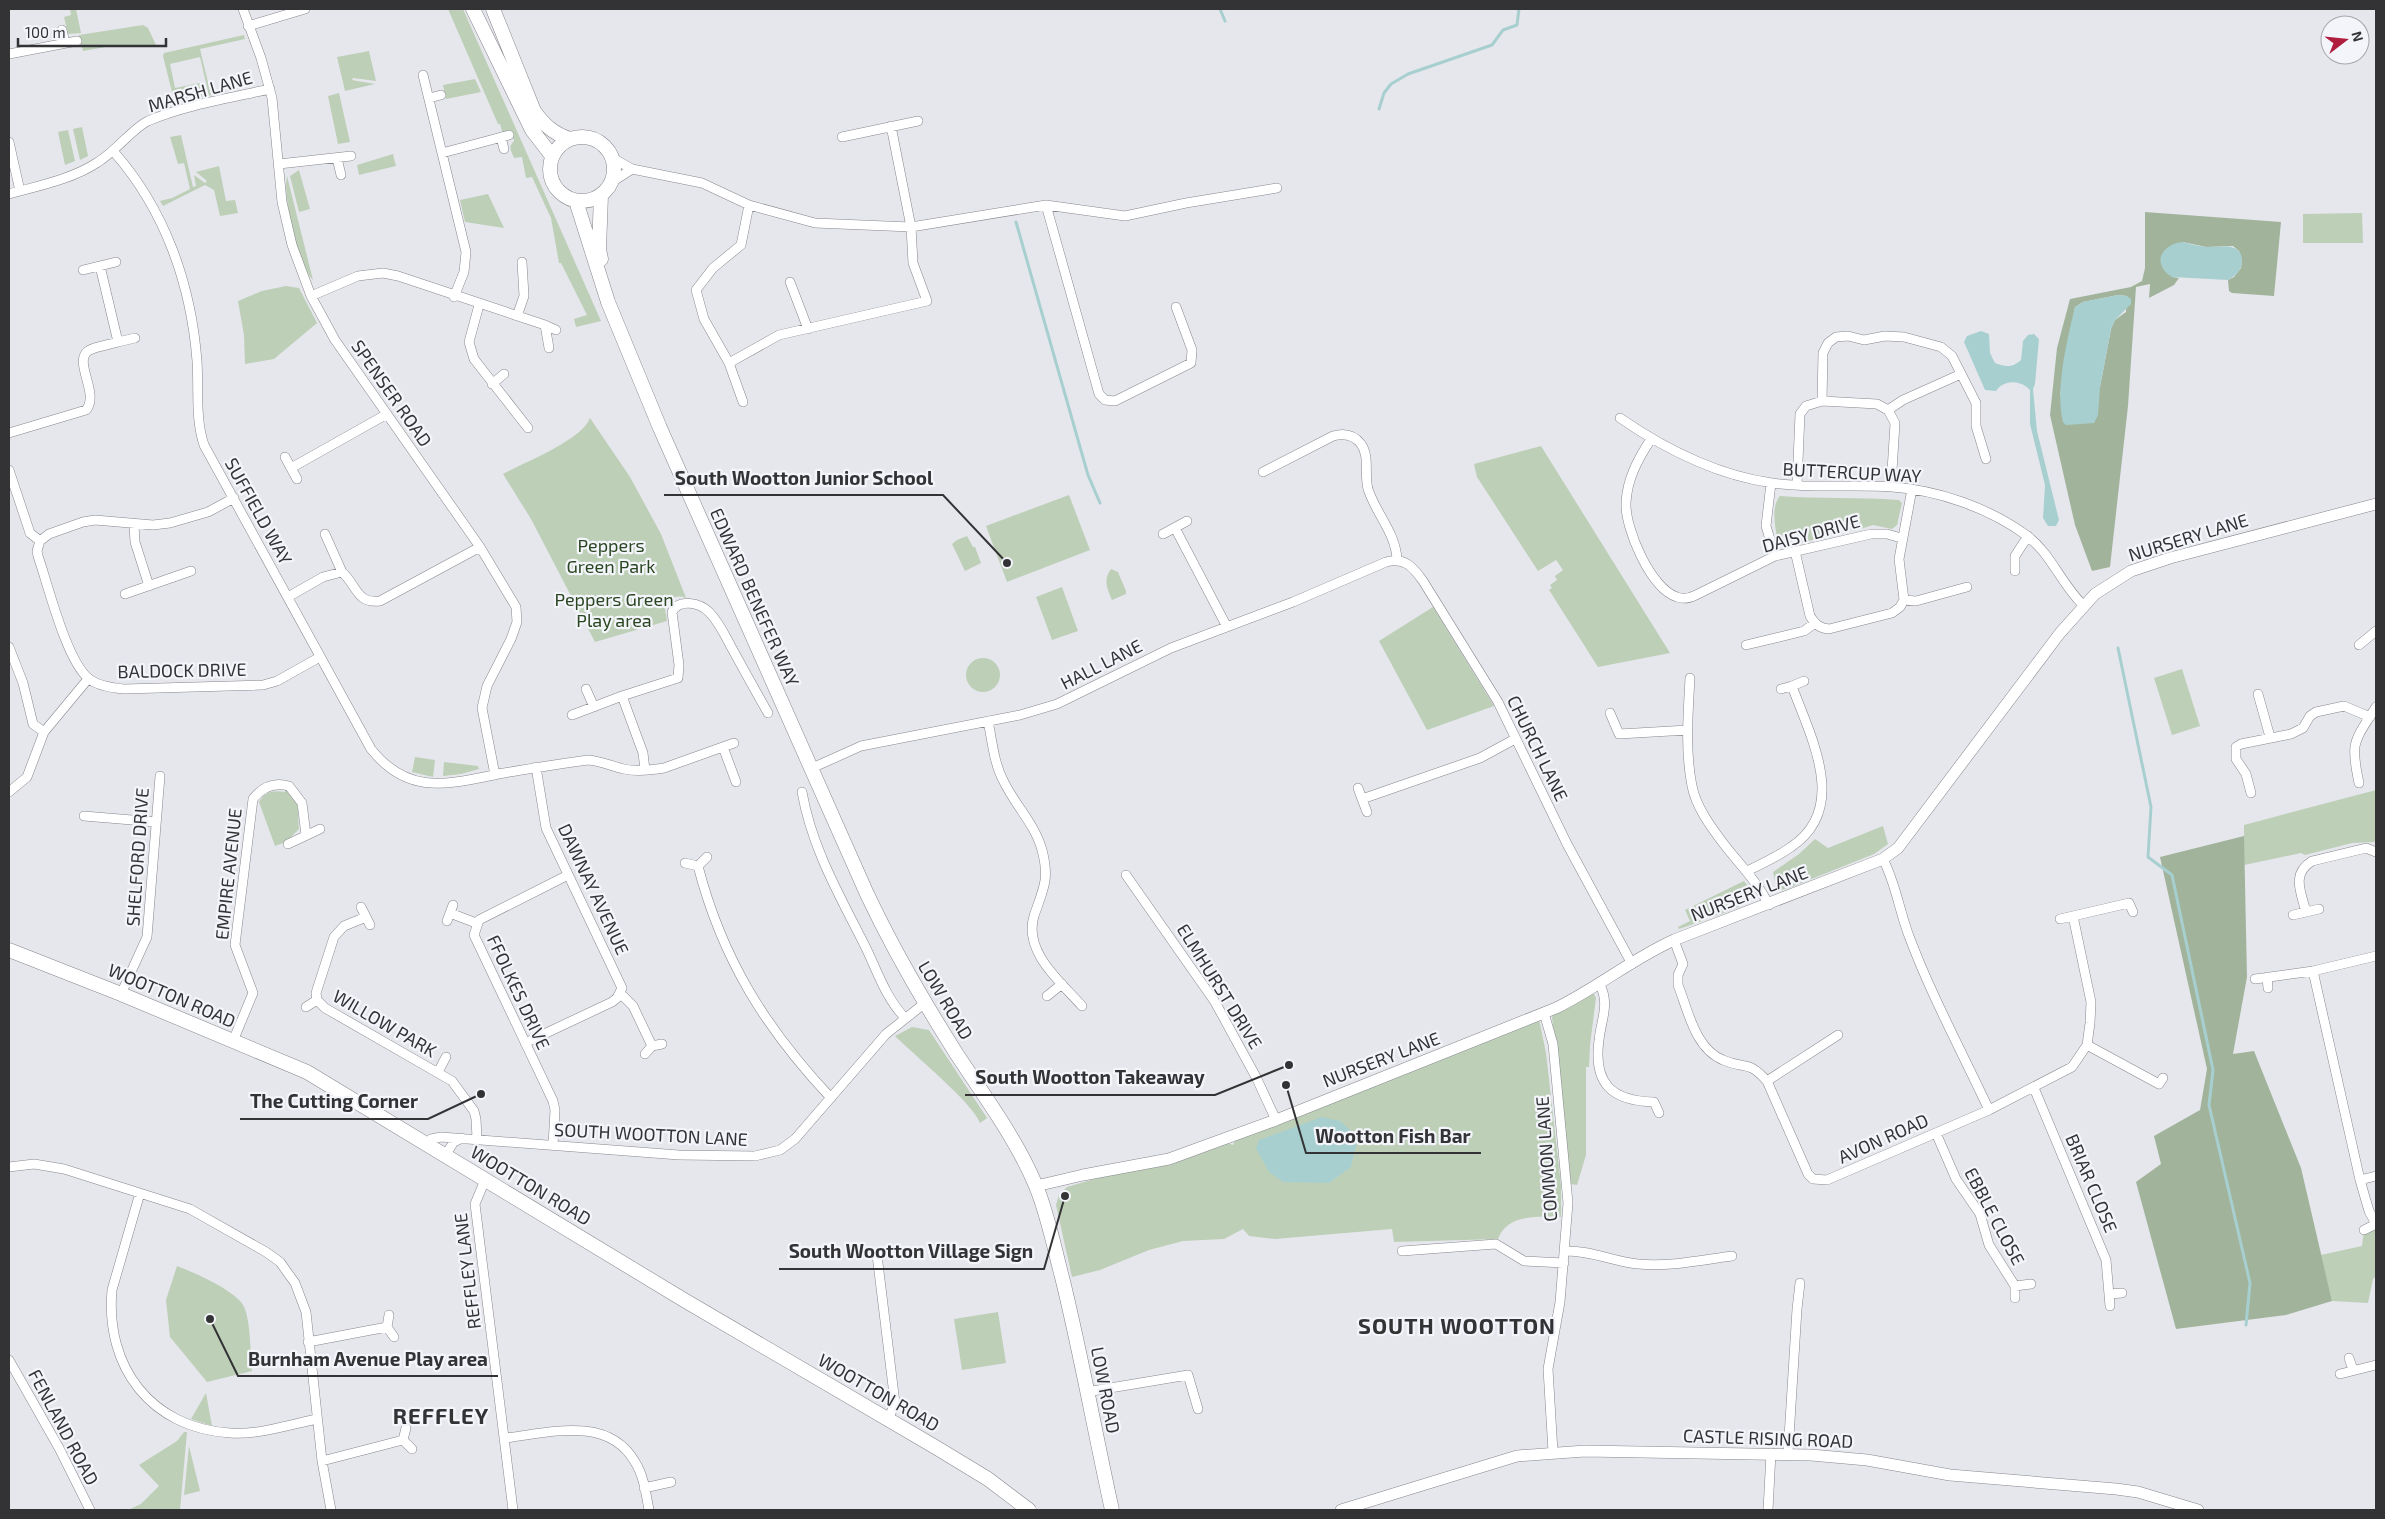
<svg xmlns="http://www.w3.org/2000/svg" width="2385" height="1519" viewBox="0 0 2385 1519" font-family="'Exo 2',sans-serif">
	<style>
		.green { fill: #bdcfb7 }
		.forest { fill: #a1b49b; fill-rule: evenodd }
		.water { fill: #a8cfcf }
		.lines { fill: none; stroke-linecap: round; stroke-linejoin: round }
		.stream { stroke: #a8cfcf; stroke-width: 3 }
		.minor-casing { stroke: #86878d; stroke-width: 10 }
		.tertiary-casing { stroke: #86878d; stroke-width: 12 }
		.primary-casing { stroke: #86878d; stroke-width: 15 }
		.minor { stroke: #fff; stroke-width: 9 }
		.tertiary { stroke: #fff; stroke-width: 11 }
		.primary { stroke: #fff; stroke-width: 14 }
		.labels { text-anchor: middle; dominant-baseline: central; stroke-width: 4.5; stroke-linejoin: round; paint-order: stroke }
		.street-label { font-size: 18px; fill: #333336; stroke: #f3f5fb }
		.park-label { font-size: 18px; fill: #2a4620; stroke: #f3f5fb }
		.district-label { font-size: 22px; font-weight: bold; letter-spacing: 1px; fill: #333336; stroke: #f3f5fb }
		.leader { fill: none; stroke: #333336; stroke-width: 2 }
		.callout-dot { fill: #333336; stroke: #f3f5fb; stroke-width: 2 }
		.callout-label { font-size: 19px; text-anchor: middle; font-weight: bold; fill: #333336; stroke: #f3f5fb; stroke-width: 4.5; stroke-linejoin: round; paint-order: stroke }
	</style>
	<rect width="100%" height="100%" fill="#e6e7ed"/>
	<path class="green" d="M70,9h6l5,24 -13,1 -4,-17 7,-2z
		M448,9h15l138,312 -25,6 -2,-8 13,-4 -26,-52h-2l-8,-45 -19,-41 -6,1 -4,-21 -8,1c-2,-7 -7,-10 0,-17l-2,-8 -9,2 -3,-11h-2z
		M143,25l5,3 8,17h-39l-34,6 -4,-16z
		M244,35l1,4 -45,10 11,46 -2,1 -9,-39 -30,7 5,24 25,-5 3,14 -28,7 -12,-48 1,-3z
		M369,51l7,30 -23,-3 -1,2 23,4 -30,7 -8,-34z
		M475,79l6,13 -35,7 -3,-14z
		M339,93l11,49 -12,2 -10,-48z
		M82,127l6,29 -8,4 -7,-31z
		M68,130l7,31 -10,4 -7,-33z
		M181,135l12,52 3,-1 -2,-11 11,8 2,-2 -11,-9 23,-6 7,35 9,-1 3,13 -18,3 -6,-26 -9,-5 -42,21 -3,-5 12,-3 18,-9 -6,-26 -6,1 -8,-27z
		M393,154l3,12 -37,9 -2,-10z
		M299,170l11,39 -11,3 -9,-36z
		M287,176l26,104c-14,-12 -31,-86 -26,-104z
		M488,194l16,34 -39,-6 -5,-22z
		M2362,213l1,30h-60v-29z
		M286,286l13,2 18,35 -43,36 -29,5 -1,-29 -6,-34 24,-10z
		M590,418l40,59 31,57 25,64c-10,-4 -17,1 -21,11l2,12 -72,21 -64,-123 -28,-45c22,-12 79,-34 87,-56z
		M1541,446l129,207 -72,14 -49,-77 3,-2 -2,-3 7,-5 -2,-4 8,-6 -7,-10 -18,11 -61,-94 -3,-13z
		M1069,495l21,55 -83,32 -21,-56z
		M1780,496c40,3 79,1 119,4l3,3 -5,22 -5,4 -19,-4 -19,6 -4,-3 -21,5 -4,4 -41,10 -6,-4c-2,-13 -8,-36 2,-47z
		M967,536l6,11h2l6,16 -16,8 -13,-27 5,-4z
		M1111,569l7,3 8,19v3l-14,6c-5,-12 -9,-20 -1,-31z
		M1062,587l16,44 -26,9 -16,-43z
		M1433,607l61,99 -67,24 -48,-89z
		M966 675a17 17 0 1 1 34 0a17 17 0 1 1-34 0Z
		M2182,669l18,57 -28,9 -18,-57z
		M415,757l20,3 -2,17 -21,-5z
		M444,762l34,4 1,3 -18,5 -18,2z
		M285,789c17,11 12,24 14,40l-13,13 -11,4 -16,-44c6,-11 15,-12 26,-10z
		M2376,790v50l-2,2 -22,1 -47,12 -4,-2 -57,12v-40z
		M1883,826l5,18 -14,10 -85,34 -8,2 -7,-3 2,-2 -3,-13 26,-18 16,-15 13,9z
		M1744,881c20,22 -16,30 -32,36l-1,-2 -7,3 1,2 -26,9 -1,-2 12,-6 -5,-11z
		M1588,993l6,1 2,4 -6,47 -1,22h-3v88l-9,30 -6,-1 -19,-167 2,-4z
		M1539,1019l7,34 15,132v32c-22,0 -53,-4 -63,22l-104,3 -2,-13 -117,10 -26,-3 -6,-7 -19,10 -41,2 -34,9 -49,20 -28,7 -16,-72 3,-10 8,-8 156,-46 10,4 2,-5z
		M912,1027l17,3 58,88 -7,5c-6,-19 -68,-70 -85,-87z
		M2376,1224v52l-3,3 -5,24 -36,-2 -11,-46 41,-9 2,-16z
		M177,1266c16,6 63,26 68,43 6,17 5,43 7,62l-45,11 -37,-45 -4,-37z
		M998,1312l8,51 -44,7 -8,-51z
		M206,1393l6,33 -21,-7z
		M184,1432h3l-7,78h-52l13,-6 18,-18 -20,-21 38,-24z
		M189,1446l11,45 -16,4z"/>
	<path class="forest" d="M2145,212l136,10 -7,74 -42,-3 -3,-2 -1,-11 6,-3 7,-9 1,-8 -3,-9 -6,-5 -27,1 -23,-5 -11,35 7,1 -5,7 -25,13 1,-14 -14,3 -8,119 -18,161 -18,4 -17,-46 -25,-110 7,-67 13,-49 61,-12 11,-6 3,-13zM2118,295l9,1 -1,16 -11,8 -4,9 -11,58 -40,8 15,-88 8,-5z
		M2244,836l3,141 -14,77 21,-3 47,117 31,133 -46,14 -110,14 -40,-147 25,-18 -7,-28 46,-26 7,-41 -47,-212z"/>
	<path class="water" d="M2183,242c7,2 15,4 23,5 14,1 37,-7 36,16 -1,8 -7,13 -14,17l-56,-3c-21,-13 -11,-33 11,-35z
		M2118,295l9,1 4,3v5l-16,16 -4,9 -11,58 -2,28 -4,8 -28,2 -3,-3c-8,-32 4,-82 12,-115l8,-5z
		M1981,331l8,3 1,19 5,10c11,4 17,5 26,-3l2,-19 5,-6 6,-1 5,5 -4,45 -2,5 4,42 22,89 -3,6h-8l-5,-8 2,-33 -15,-61v-34c-9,-10 -26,-11 -34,1l-11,-1 -21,-48 3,-6z
		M1322,1117l18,4 18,16 -7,30 -22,16 -46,-1 -14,-10 -13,-24 3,-8z"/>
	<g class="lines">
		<path class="stream" d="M1220,9l5,12
			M1379,109l5,-16 7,-9 17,-10 84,-29 11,-15 14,-5 2,-16
			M1016,222l72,253 12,28
			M2118,648l33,159 -3,50 24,18 41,195 -4,35 41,178 -4,42"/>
		<defs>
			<path id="minor" d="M243,9l18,49 11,40 10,104 10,43 19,51 24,44 145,207 36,60 1,15 -6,17 -24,47 -5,22 13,67
				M248,26l57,-17
				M62,30l3,13
				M9,54l68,-13
				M423,75l43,177 -2,20 -10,25
				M429,98l12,-3
				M501,137l3,12
				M842,137l76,-16
				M9,142l11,49
				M114,152c51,58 77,132 83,209 2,29 -2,57 7,84l167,304c39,49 80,34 133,24 28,-5 56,-9 84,-13 13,1 23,6 36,9 13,3 27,1 40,-1l70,-25
				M442,153l67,-18
				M611,157l21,12 70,14 47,22 66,18 96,4 135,-22 79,11 61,-13 91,-15
				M337,158l4,17
				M279,164l72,-8
				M612,182l20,-13
				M9,194c29,-8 64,-15 89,-32 17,-10 35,-34 50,-41 38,-16 82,-23 122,-32
				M1046,205l53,189 6,6 10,1 76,-38 1,-13 -16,-43
				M83,270l33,-8
				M790,282l18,47
				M311,296l47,-20 25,-3 15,3 147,49 4,23
				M479,305l-10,37 5,17 54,69
				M517,316l7,-20 -2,-34
				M545,325l11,5
				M118,342l17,-4
				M729,363l50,-28 148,-34 -14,-38 -2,-36 -20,-101
				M492,384l12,-10
				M1822,401l1,-48 5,-10 8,-6 12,-1 16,4 21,-4 19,1 37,10 11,9 24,47v23l10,33
				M743,402l-14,-39 -25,-44 -8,-29 17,-22 28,-23 8,-40
				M1888,410l15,-10 58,-26
				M1620,418c45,31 96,57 152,65 40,6 80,1 120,4 46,3 97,21 134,48 25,18 35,49 57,70
				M9,433l77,-23c14,-16 -13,-48 2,-59 8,-5 21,-6 30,-9l-18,-76
				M1651,439c-13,20 -24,40 -25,64 -1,26 25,86 51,94 7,3 13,1 19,-2l79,-39 96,-22h16l14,4
				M285,457l12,22
				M291,468l96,-54
				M9,470l21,63 10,8 -3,10 1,5c10,29 28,103 50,122 9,8 25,10 36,11l139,-4 14,-4 43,-24
				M1263,472l70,-36c11,-3 21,-1 28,8 9,12 3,31 7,45 8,25 28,44 29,71
				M1771,483l-5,43 9,30
				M1797,485l3,-71 6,-8 16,-5 55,3 11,6 7,13 -4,64
				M134,524l1,18 14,44
				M1175,528l52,99
				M325,534l17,38
				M1163,534l24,-13
				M40,541l9,-7 34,-12 12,-2 58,5 17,-2 38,-11 26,-14
				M1795,551l15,65c5,8 9,12 19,13l63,-16 8,-6 4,-7 -5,-41 13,-70
				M2015,571v-15l13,-20
				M125,594l66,-23
				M288,597l35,-20 19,-5c15,13 14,32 38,29l100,-54
				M1904,600l12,1 51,-14
				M1746,645l58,-14 11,-8
				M2359,645l17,-14
				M9,647l14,36 10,41 11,8
				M1690,678c-2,36 -5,73 2,108 4,21 19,41 31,57 16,21 34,38 46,62
				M1792,686l12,-5
				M586,689l8,18
				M2258,694l12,43
				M1610,713l9,21 69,-4
				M572,715l50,-19
				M988,721c4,19 6,42 15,59 11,24 32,44 39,70 8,30 1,39 -8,66 -11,36 27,66 48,90
				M723,747l13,35
				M812,768l49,-22 159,-31 37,-11 114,-56 122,-46 93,-40c19,-5 27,5 37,19l75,121 69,142 65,120
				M645,770l-2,-17 -21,-57 56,-18 1,-13 -7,-53c7,-14 28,-9 37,0 11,11 17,26 25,40 11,20 22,40 34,61
				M2359,783c-9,-42 -5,-41 17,-76
				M1358,788l4,11
				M9,792l18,-15 17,-45 44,-53
				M802,792c10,57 39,106 64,156 12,25 20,50 39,70
				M2251,793l-5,-19 -10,-15v-12l5,-3 50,-10 12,-6 7,-12 6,-4 28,-6 26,11
				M1367,812l-5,-13 118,-41 35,-19
				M84,816l72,6
				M288,844l32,-15
				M1883,859c13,25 16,51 26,77 22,59 53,116 80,174
				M685,863l13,3 9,-9
				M698,866c24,93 68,163 133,232
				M1747,871c15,-7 30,-14 44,-24 59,-39 19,-111 1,-161l-11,3
				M1126,875l89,127 41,75 20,43
				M361,907l9,18
				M2306,912c-5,-20 -15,-38 6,-51l54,-13 10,4
				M450,913l26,10
				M2293,915l26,-6
				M366,917l-22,9 -10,11 -18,56 1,7 8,8 127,73 22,30 2,8 1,19
				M2060,919l13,-3
				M447,921l6,-16
				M1674,940l9,24 -5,11v10c10,25 17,64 45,75 23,10 24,-1 44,21l41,93 5,5 14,1 162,-70 83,-43 15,-22 3,-22 1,-21 -18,-86 56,-13 4,9
				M2313,971l47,209 9,31 7,13
				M2267,977l1,11
				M2255,979l58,-8 63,-15
				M1600,985c10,19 1,35 -1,55 -6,44 13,61 55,62l5,11
				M620,993l13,13 19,40
				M121,994l26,-57 13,-161
				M1047,996l15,-12
				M306,1007l11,-7
				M1544,1013l9,31 15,159 -8,99 -12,67 5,83
				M233,1041l20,-48 -18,-48 18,-146c9,-12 21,-17 36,-13l13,17 4,32
				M525,1043l87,-41 5,-4 5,-10 -76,-160 -10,-61
				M2087,1045l72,39 4,-6
				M645,1054l7,-8 10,-2
				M438,1072l8,-15
				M1767,1081l71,-46
				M2034,1088l72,172 4,46
				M1936,1133l20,46 24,35 9,31 26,41 16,-2
				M427,1144l4,-5 10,-2 238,18 76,1 25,-6 15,-11 91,-105 39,-31
				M553,1145l2,-35 -2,-9 -79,-166 5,-15 89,-45
				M445,1155l9,-13 8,-4
				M9,1167l25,-3 30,5 126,40 76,43 14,10 15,21 11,29 16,149 9,49
				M485,1180l-10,24 38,306
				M2360,1180l16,-4
				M140,1193l-28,97c-7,77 39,138 118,143 28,2 59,-8 87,-14
				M2364,1230l12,-6
				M1402,1251l94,-7 28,17 40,2
				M1565,1251c25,-1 49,11 73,13 31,3 64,-4 94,-8
				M877,1255l18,148 -7,17
				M2015,1286v12
				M2109,1294l13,-1
				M389,1315l-2,12 7,10
				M308,1342l79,-15
				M2349,1358l4,12
				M9,1360l50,88 31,62
				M2340,1374l36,-9
				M1086,1392l102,-17 10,34
				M406,1428l-3,12 9,9
				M505,1438c44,-5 103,-23 130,24 9,14 11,32 14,48
				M1788,1453l9,-144 3,-26
				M322,1461l81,-21
				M644,1488l27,-6
				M1768,1510l3,-57"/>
			<path id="tertiary" d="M1036,1186l47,-11 86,-16 107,-39 280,-112c41,-20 76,-49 118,-68l209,-81 15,-11 162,-215 35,-39 36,-23 39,-13 206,-54
				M1341,1510l176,-54 68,-5 226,4 56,5 83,15 166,14 22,3 60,18"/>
			<path id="primary" d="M473,9l59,121 20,26
				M493,9l41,102c10,14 20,23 36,28
				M550 169a32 32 0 1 1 64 0a32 32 0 1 1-64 0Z
				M576,201l32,101 52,126 207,466c26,55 56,107 89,159 28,43 60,85 80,133 12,29 18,61 26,91 19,77 33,156 50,233
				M601,259l-2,-10 2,-54
				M9,950l112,44 186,78 377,228 253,148 51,31 41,31"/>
		</defs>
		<use href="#minor" class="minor-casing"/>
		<use href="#tertiary" class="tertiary-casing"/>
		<use href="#primary" class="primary-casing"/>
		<use href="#minor" class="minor"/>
		<use href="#tertiary" class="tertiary"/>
		<use href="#primary" class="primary"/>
	</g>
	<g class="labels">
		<g class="street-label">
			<text transform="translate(200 91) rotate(-16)">MARSH LANE</text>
			<text transform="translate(392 393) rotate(55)">SPENSER ROAD</text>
			<text transform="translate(1852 472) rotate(3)">BUTTERCUP WAY</text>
			<text transform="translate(259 511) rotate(61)">SUFFIELD WAY</text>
			<text transform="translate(1811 533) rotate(-15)">DAISY DRIVE</text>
			<text transform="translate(2188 537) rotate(-17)">NURSERY LANE</text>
			<text transform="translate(755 597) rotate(66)">EDWARD BENEFER WAY</text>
			<text transform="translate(1101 664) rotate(-27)">HALL LANE</text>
			<text transform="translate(182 670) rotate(-1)">BALDOCK DRIVE</text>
			<text transform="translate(1538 748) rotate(64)">CHURCH LANE</text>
			<text transform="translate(137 857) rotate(-86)">SHELFORD DRIVE</text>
			<text transform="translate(228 874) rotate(-84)">EMPIRE AVENUE</text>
			<text transform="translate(594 889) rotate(65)">DAWNAY AVENUE</text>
			<text transform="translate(1749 893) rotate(-21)">NURSERY LANE</text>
			<text transform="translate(1220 986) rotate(58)">ELMHURST DRIVE</text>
			<text transform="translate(519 992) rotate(65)">FFOLKES DRIVE</text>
			<text transform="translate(172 995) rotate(23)">WOOTTON ROAD</text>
			<text transform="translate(946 1000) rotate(59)">LOW ROAD</text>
			<text transform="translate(385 1023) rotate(30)">WILLOW PARK</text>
			<text transform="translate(1381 1059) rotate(-21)">NURSERY LANE</text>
			<text transform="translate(651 1134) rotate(3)">SOUTH WOOTTON LANE</text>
			<text transform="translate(1883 1138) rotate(-24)">AVON ROAD</text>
			<text transform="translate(1546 1159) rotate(-94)">COMMON LANE</text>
			<text transform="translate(2092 1183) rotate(67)">BRIAR CLOSE</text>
			<text transform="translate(531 1185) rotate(31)">WOOTTON ROAD</text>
			<text transform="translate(1995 1216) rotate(62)">EBBLE CLOSE</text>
			<text transform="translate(467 1271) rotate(-97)">REFFLEY LANE</text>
			<text transform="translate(1106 1390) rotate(79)">LOW ROAD</text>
			<text transform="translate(879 1392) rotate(30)">WOOTTON ROAD</text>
			<text transform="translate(64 1427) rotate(62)">FENLAND ROAD</text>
			<text transform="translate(1768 1438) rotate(2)">CASTLE RISING ROAD</text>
		</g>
		<g class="park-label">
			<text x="611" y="545">Peppers<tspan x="611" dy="21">Green Park</tspan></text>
			<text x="614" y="599">Peppers Green<tspan x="614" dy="21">Play area</tspan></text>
		</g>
		<g class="district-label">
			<text x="1457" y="1325">SOUTH WOOTTON</text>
			<text x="441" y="1415">REFFLEY</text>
		</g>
	</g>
	<path class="leader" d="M1007 563L943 495H664M1289 1065L1215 1095H965M481 1094L428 1119H240M1286 1085L1306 1153H1481M1065 1196L1044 1269H779M210 1319L238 1376H498"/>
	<g class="callout-dot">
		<circle cx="1007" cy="563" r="5"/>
		<circle cx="1289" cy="1065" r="5"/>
		<circle cx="481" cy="1094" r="5"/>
		<circle cx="1286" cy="1085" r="5"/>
		<circle cx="1065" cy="1196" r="5"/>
		<circle cx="210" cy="1319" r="5"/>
	</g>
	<g class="callout-label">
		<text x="804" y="485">South Wootton Junior School</text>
		<text x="1090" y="1084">South Wootton Takeaway</text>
		<text x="334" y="1108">The Cutting Corner</text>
		<text x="1393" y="1143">Wootton Fish Bar</text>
		<text x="911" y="1258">South Wootton Village Sign</text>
		<text x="368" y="1366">Burnham Avenue Play area</text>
	</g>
	<rect width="2385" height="1519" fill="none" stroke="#333336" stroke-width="20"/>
	<g transform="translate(2345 40) rotate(74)"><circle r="24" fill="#f3f5fb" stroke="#a6a7ac"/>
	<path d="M0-4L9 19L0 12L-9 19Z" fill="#b01d3d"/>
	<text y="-8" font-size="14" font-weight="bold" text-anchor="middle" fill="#333336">N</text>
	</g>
	<path d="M18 38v8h148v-8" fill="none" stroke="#333336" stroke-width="2.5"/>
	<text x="25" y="38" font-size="15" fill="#333336" stroke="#f3f5fb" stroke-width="4" paint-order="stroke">100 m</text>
</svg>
